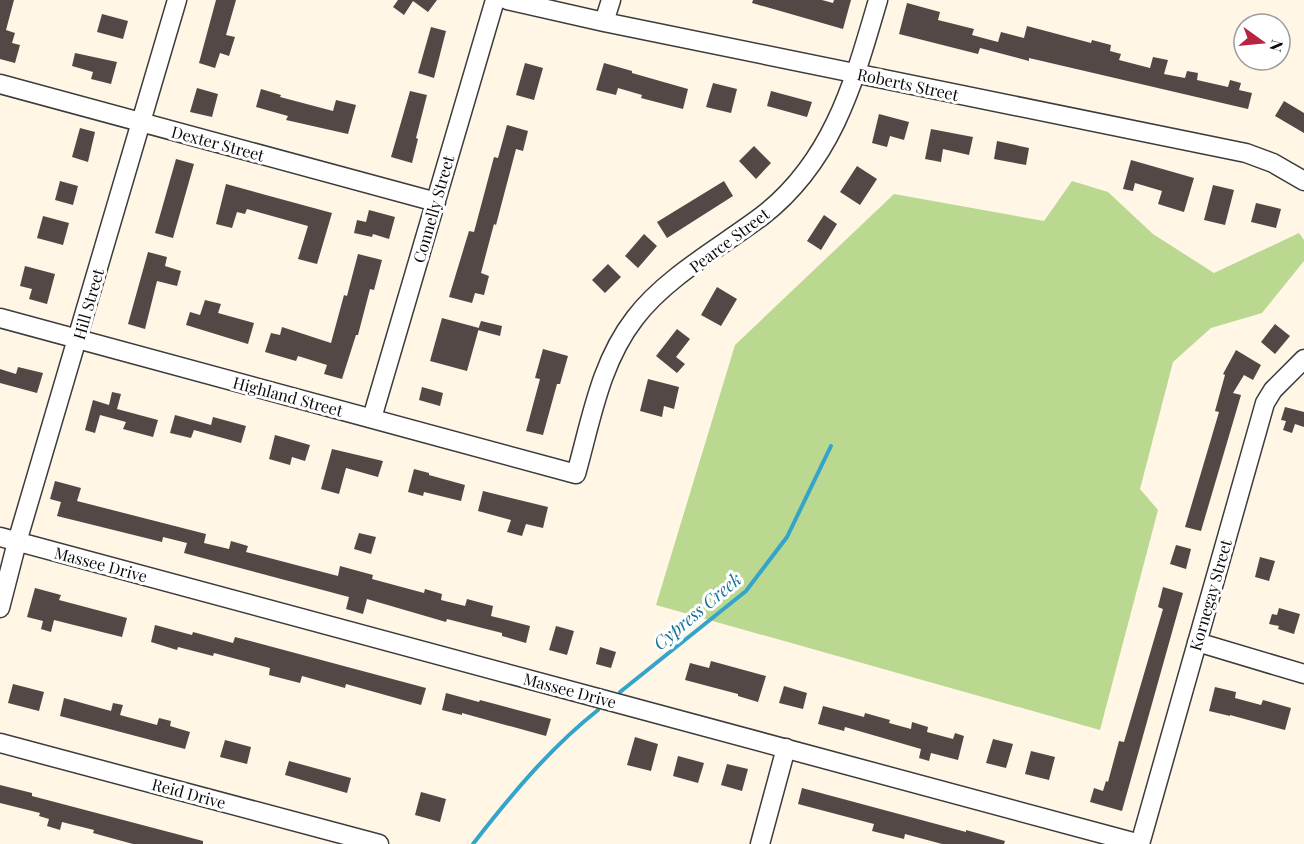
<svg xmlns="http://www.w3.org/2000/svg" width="1304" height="844" viewBox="0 0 1304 844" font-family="'Playfair Display',serif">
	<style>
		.forest { fill: #bbd891 }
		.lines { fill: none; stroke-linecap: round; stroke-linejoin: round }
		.stream { stroke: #34a4cb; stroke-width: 4 }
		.building { fill: #524946 }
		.minor-casing { stroke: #3c3c3c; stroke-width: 21 }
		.minor { stroke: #fff; stroke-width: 18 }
		.labels { text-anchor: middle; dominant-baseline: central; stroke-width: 6; stroke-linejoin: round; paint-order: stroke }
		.street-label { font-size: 16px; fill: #090909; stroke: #fff }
		.water-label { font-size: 18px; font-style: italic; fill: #167298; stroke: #fff }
	</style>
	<rect width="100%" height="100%" fill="#fff6e6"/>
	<path class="forest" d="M1072,181l36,11 45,42 61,39 85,-40 5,7v21l-42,52 -51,15 -38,34 -33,127 18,21 -58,220 -444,-125 79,-260 159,-151 150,27z"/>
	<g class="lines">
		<path class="stream" d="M620,692l126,-101 41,-54 44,-91
			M473,844c38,-49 77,-96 125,-134"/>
	</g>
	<path class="building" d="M0,0h14l-8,30 9,3 -3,10 8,2 -5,18 -15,-4z
		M216,0h20l-10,35 9,2 -6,19 -9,-3 -5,15 -16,-5z
		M398,0h39l-9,12 -15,-11 -9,14 -11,-8z
		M753,0h69l11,3 1,-3h17l-8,29 -91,-26z
		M907,3l33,9 -2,8 36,9 -2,6 26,7 3,-10 23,6 3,-12 64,17 1,-3 19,5 -1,6 11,3 -2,6 31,8 3,-11 15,3 -4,14 21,4 2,-7 11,2 -1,7 31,7 2,-7 11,3 -2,7 13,3 -4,16 -219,-51v3l-49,-13 -2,6 -79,-20z
		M102,14l26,7 -5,18 -26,-7z
		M431,27l15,4 -12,47 -16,-5z
		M75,53l42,9 -6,22 -20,-5 2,-7 -21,-6z
		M525,63l18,5 -9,32 -18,-5z
		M604,63l28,8v2l56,16 -5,20 -42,-11 1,-3 -24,-7 -2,7 -20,-5z
		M713,83l24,6 -6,24 -25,-6z
		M197,88l21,6 -6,23 -22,-5z
		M261,89l20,6 -1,2 53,14 3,-11 20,5 -8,29 -62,-14 2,-4 -32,-9z
		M410,91l17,4 -11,43 2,1 -6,24 -21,-6z
		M771,91l41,11 -5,15 -40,-11z
		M1284,101l20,12v20l-29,-17z
		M879,114l30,8 -5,18 -14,-4 -3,11 -15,-4z
		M507,125l21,6 -5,20 -7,-2 -20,76 -2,-1 -13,49 8,3 -5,19 -9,-2 -3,10 -23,-6 20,-66 5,1 20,-75 4,1z
		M80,128l15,4 -7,30 -16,-5z
		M931,129l42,8 -4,18 -26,-6 -2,13 -16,-3z
		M997,141l32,7 -3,17 -32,-6z
		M754,146l17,17 -15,16 -17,-18z
		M176,159l18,5 -21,74 -18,-5z
		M1131,160l63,18 -10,34 -26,-8 4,-13 -27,-8 -2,8 -10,-2z
		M857,166l20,13 -17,26 -20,-13z
		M60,181l18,5 -5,19 -18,-5z
		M724,181l9,15 -66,42 -10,-16z
		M226,184l106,29 -15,51 -19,-5 10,-33 -61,-17 -2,5 -8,-2 -5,16 -16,-4z
		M1213,185l21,5 -9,35 -21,-5z
		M1256,203l25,6 -5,19 -25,-6z
		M369,210l26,7 -6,22 -16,-5 -1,3 -18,-4 3,-13 9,2z
		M824,215l13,9 -16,26 -14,-9z
		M43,216l26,7 -6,22 -26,-7z
		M644,234l13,12 -19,22 -13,-12z
		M148,252l19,5 -2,9 16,5 -4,15 -20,-5 -12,48 -17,-5z
		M358,254l24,6 -8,30 -4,-1 -12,46h-2l-14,44 -18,-5 3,-9 -29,-9 -2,5 -31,-9 6,-19 9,2 2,-8 49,16 13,-48 3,1z
		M608,264l13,13 -16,16 -13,-13z
		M25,266l30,8 -8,30 -18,-5 3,-10 -12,-3z
		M717,287l20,12 -16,27 -20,-11z
		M205,300l16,4 -3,9 36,10 -6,21 -62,-19 4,-13 10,3z
		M442,318l37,10 -12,43 -37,-10z
		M481,321l21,5 -2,10 -22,-6z
		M1275,324l15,12 -15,18 -14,-12z
		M677,329l13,10 -14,18 9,7 -8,9 -21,-17z
		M543,349l25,7 -8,28h-3l-14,51 -17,-4 14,-52 -5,-1z
		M1236,350l25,15 -8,15 -9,-5 -11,18 8,2 -40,136 -16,-4 34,-115 -4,-1 10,-36 -2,-1z
		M18,367l25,6 -6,20 -37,-10v-14l16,5z
		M648,379l31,8 -5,22 -10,-3 -2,11 -22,-6z
		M422,387l21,6 -3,13 -21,-6z
		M112,392l9,2 -4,15 41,11 -5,17 -30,-8 3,-7 -26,-7 -5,18 -10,-3 8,-30 16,5z
		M1285,407l19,5v15l-9,-3 -3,9 -9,-3 3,-9 -5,-1z
		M175,415l36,10 2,-8 33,9 -5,17 -47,-13 -3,8 -21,-5z
		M275,435l35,10 -5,16 -13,-4 -2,8 -21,-6z
		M332,449l51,12 -5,16 -32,-9 -7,26 -18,-5z
		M414,469l15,4v2l36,10 -4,16 -37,-9 -1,4 -15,-4z
		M55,481l26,7 -4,13 129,33 -2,9 25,6 2,-8 17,5 -2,6 92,24 2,-10 33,9 -1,4 52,14 1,-4 17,5 -1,6 24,6 2,-7 26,7 -2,10 39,10 -4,17 -24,-7v-3l-55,-14 -1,3 -79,-23 -4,15 -17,-5 3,-12 -165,-44 3,-10 -24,-6 -1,5 -105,-26 4,-14 -11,-3z
		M483,491l65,16 -5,21 -17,-4 -4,12 -15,-4 4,-12 -33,-9z
		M359,533l17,4 -5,17 -17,-5z
		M1176,545l15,4 -5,20 -16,-5z
		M1260,557l15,4 -6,20 -14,-4z
		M1163,587l20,6 -61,218 -32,-9 4,-14 9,3 3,-10 2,1 11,-41 5,1 39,-133 -5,-2z
		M35,588l26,7 -2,5 68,18 -5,19 -68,-17 -3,12 -10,-3 2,-8 -16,-4z
		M1279,608l21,6 -6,20 -16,-5 1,-3 -10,-2 3,-10 5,1z
		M155,625l37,10 1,-3 40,11 2,-6 191,51 -5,17 -75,-21 -1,4 -43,-12 -2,7 -31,-8 1,-7 -56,-15 -1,3 -35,-9 -1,3 -26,-8z
		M556,626l18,5 -7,24 -18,-5z
		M600,647l16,5 -5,16 -15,-4z
		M711,661l55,15 -8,26 -20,-6v-2l-53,-14 5,-17 19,5z
		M13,684l31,8 -5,19 -31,-8z
		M784,686l23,7 -4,16 -24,-6z
		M1215,687l21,5 -1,6 26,7 2,-5 28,8 -6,22 -55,-15v1l-21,-5z
		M446,693l33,9 1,-2 71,19 -5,17 -84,-23v2l-20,-5z
		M64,698l47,13 2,-8 10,2 -3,10 37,10 2,-7 12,3 -1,5 20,6 -5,17 -125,-33z
		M823,706l41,11 1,-4 25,7 -1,3 22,6 1,-7 16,5 -1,5 26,7 2,-6 9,3 -6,24 -27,-7 -2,8 -10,-3 2,-9 -76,-22 -1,4 -26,-7z
		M635,737l23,7 -7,27 -24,-6z
		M993,739l20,5 -7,24 -20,-5z
		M225,740l26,7 -4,17 -27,-7z
		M1031,751l24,6 -6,23 -24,-6z
		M678,756l26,7 -6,20 -25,-7z
		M289,761l62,17 -4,15 -62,-18z
		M727,764l21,5 -6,22 -21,-6z
		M0,785l32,8v3l171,45v3h-70l-40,-11 1,-3 -32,-8 -2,8 -13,-4 2,-7 -10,-3 1,-3 -40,-10z
		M802,788l164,44v-2l39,11 -1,3h-62l-37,-10 -1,5 -32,-8 2,-7 -76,-20z
		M421,792l25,7 -6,23 -25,-7z"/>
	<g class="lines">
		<defs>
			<path id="minor" d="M507,0l97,22 642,131 27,10 31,18
				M604,22l7,-22
				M0,84l436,118
				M0,318l576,156c15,-53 24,-111 59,-156 31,-41 86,-71 127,-102 71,-55 92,-134 116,-216
				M372,418l123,-418
				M0,537l1140,307
				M0,608l17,-66 160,-542
				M1197,642l107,32
				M0,743l379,101
				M760,844l26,-96
				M1140,844l125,-441 8,-13 31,-31"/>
		</defs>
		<use href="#minor" class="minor-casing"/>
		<use href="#minor" class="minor"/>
	</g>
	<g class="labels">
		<g class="street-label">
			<text transform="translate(908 84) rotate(12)">Roberts Street</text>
			<text transform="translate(218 143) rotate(15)">Dexter Street</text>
			<text transform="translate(433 209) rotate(-74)">Connelly Street</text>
			<text transform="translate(729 240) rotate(-37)">Pearce Street</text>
			<text transform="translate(88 304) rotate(-74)">Hill Street</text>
			<text transform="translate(288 396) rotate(15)">Highland Street</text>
			<text transform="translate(101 564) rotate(15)">Massee Drive</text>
			<text transform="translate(1210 595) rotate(-74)">Kornegay Street</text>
			<text transform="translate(570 690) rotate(15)">Massee Drive</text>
			<text transform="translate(189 793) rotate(15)">Reid Drive</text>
		</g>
		<g class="water-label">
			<text transform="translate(697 611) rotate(-40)">Cypress Creek</text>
		</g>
	</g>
	<g transform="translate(1262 42) rotate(105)"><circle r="28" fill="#ffffff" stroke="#9d9d9d" stroke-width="1.5"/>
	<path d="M0-4.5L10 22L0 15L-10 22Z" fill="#b62440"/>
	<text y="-9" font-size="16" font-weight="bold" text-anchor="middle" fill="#090909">N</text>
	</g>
</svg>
